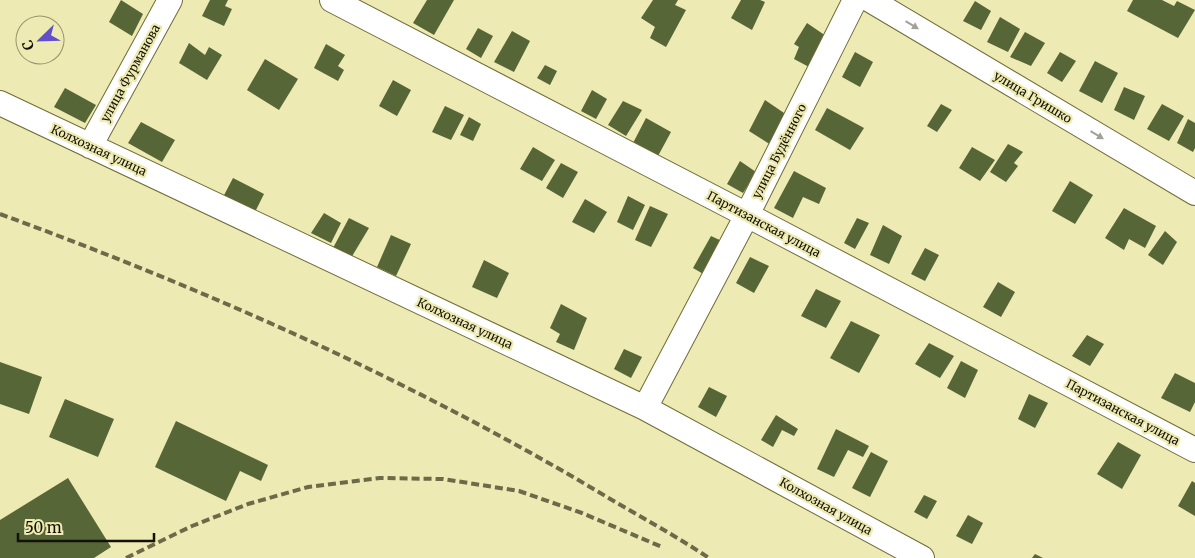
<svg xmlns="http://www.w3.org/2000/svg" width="1195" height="558" viewBox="0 0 1195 558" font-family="Merriweather,serif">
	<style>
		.building { fill: #566637 }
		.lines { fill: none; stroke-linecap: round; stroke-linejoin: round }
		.minor-casing { stroke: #6f6b37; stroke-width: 26 }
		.minor { stroke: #fff; stroke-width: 24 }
		.rail { stroke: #6d6a4a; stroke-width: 4; stroke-dasharray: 8 4; stroke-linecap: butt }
		.oneway { fill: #a1a099 }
		.labels { text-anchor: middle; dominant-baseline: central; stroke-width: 4.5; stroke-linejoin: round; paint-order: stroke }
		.street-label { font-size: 12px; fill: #131100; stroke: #eeeab3 }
	</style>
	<rect width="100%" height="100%" fill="#eeeab3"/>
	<path class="building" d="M121,0l22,14 -11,22 -23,-14z
		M210,0h18l-3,6 7,3 -8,17 -22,-10z
		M427,0h27l-20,35 -21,-12z
		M653,0h25l-3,5 11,5 -20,37 -16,-9 5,-11 -14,-9z
		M741,0h19l5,2 -13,28 -21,-12z
		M1133,0h29l12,6 3,-5 18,9 -17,28 -51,-27z
		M975,1l16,10 -10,19 -18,-9z
		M1000,17l20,12 -12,23 -21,-10z
		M807,23l19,13 -17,31 -15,-8 5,-12 -5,-3z
		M478,28l15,8 -12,22 -15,-9z
		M512,31l18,10 -16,31 -20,-10z
		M1025,32l20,11 -14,23 -21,-9z
		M189,43l16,12 4,-8 13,8 -15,25 -28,-17z
		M326,44l19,11 -7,11 6,4 -6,11 -24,-13z
		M855,52l18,10 -13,25 -18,-10z
		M1060,52l16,9 -14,21 -15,-9z
		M265,59l33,20 -19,31 -32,-20z
		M1095,61l23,12 -16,30 -23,-12z
		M545,65l12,6 -7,14 -13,-7z
		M393,80l18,10 -14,26 -18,-10z
		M1124,87l21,9 -11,24 -20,-10z
		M65,88l31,17 -11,18 -31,-16z
		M592,90l15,9 -11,20 -15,-8z
		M765,100l22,15 -16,30 -22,-14z
		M623,101l19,9 -16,26 -18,-11z
		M941,104l11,6 -15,22 -10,-6z
		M1162,104l22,12 -15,25 -22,-12z
		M445,106l19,9 -13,25 -19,-8z
		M827,108l37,20 -14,22 -35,-20z
		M469,117l12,7 -8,17 -13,-6z
		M646,118l25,14 -13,24 -25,-13z
		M1188,119l7,4v25l-2,4 -16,-9z
		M141,122l34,18 -13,22 -34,-19z
		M1008,144l15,8 -9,11 4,3 -12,16 -16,-10z
		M533,147l22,13 -13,21 -22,-12z
		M972,147l23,13 -15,21 -21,-13z
		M740,161l16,11 -13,21 -16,-9z
		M561,163l17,9 -15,26 -17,-10z
		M794,171l32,17 -7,16 -16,-7 -10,21 -19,-10z
		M233,178l31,16 -10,20 -32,-15z
		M1070,181l23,14 -18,29 -23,-13z
		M628,196l17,9 -12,25 -16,-8z
		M585,199l22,13 -13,21 -22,-11z
		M650,206l18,8 -17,33 -16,-7z
		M1124,208l32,18 -11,22 -16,-9 -5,11 -19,-12z
		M324,213l17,10 -10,20 -20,-10z
		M349,218l20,10 -18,30 -18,-10z
		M857,218l12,5 -14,26 -11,-6z
		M883,225l19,11 -13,28 -19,-9z
		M1165,231l12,11 -14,23 -15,-10z
		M391,235l20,9 -15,32 -19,-9z
		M711,236l13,6 -19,33 -12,-7z
		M925,248l14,7 -14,26 -14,-7z
		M750,257l19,9 -15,27 -18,-10z
		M484,260l25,13 -12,25 -25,-11z
		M998,282l17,10 -14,25 -18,-10z
		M816,289l25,12 -15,27 -25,-12z
		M561,304l26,14 -13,32 -18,-8 4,-8 -10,-6z
		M851,321l29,14 -21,38 -29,-15z
		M1087,335l17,9 -14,22 -18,-10z
		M929,343l25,13 -14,22 -25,-14z
		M624,349l18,8 -11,21 -17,-9z
		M961,361l17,9 -13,28 -18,-10z
		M0,362l42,15 -13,37 -29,-10z
		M1175,373l20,10v19l-5,10 -29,-14z
		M709,387l18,9 -11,21 -18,-10z
		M1029,394l19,9 -13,25 -17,-9z
		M65,399l49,20 -16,38 -49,-20z
		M776,415l22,14 -4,7 -12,-6 -9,17 -12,-7z
		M176,421l92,44 -7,16 -21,-10 -14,30 -71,-34z
		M836,429l33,17 -6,11 -15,-7 -14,27 -17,-8z
		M1118,442l23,13 -19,34 -25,-15z
		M871,452l17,9 -18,36 -18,-9z
		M68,478l43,69 -17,11h-94v-38z
		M1192,481l3,2v33l-17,-10z
		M924,495l13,6 -10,18 -13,-7z
		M968,515l15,8 -11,21 -16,-8z
		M1035,554l8,4h-11z"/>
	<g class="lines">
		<defs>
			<path id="minor" d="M332,0l415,215 448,235
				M870,0l325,193
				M0,103l645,305 277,150
				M90,146l80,-146
				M645,408l102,-193 108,-215"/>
		</defs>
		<use href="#minor" class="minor-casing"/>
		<use href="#minor" class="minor"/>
		<path class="rail" d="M0,214c210,77 415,168 607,283 34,20 69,39 102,61
			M126,558l66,-32 56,-22 60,-17 72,-9 63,1 76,12 63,22 80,34"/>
	</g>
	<defs><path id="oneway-solid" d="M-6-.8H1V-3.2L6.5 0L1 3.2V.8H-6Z" transform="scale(1.25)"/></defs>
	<g class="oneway">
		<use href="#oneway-solid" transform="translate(912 25) rotate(31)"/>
		<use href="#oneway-solid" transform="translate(1097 135) rotate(31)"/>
	</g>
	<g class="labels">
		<g class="street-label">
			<text transform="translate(130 73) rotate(-61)">улица Фурманова</text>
			<text transform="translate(1033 97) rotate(31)">улица Гришко</text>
			<text transform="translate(99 150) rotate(25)">Колхозная улица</text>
			<text transform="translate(779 151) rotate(-63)">улица Будённого</text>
			<text transform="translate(764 224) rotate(28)">Партизанская улица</text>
			<text transform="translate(465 323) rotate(25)">Колхозная улица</text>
			<text transform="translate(1123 412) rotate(28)">Партизанская улица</text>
			<text transform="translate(826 506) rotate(29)">Колхозная улица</text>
		</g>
	</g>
	<g transform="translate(40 40) rotate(247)"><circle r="24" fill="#eeeab3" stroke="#96936b"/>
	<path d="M0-4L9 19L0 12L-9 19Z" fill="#6150c9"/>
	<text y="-8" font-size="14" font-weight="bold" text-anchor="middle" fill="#131100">С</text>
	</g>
	<path d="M18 533v8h136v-8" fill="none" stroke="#131100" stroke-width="2.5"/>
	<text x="25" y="533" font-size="15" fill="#131100" stroke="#eeeab3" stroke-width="4" paint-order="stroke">50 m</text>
</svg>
